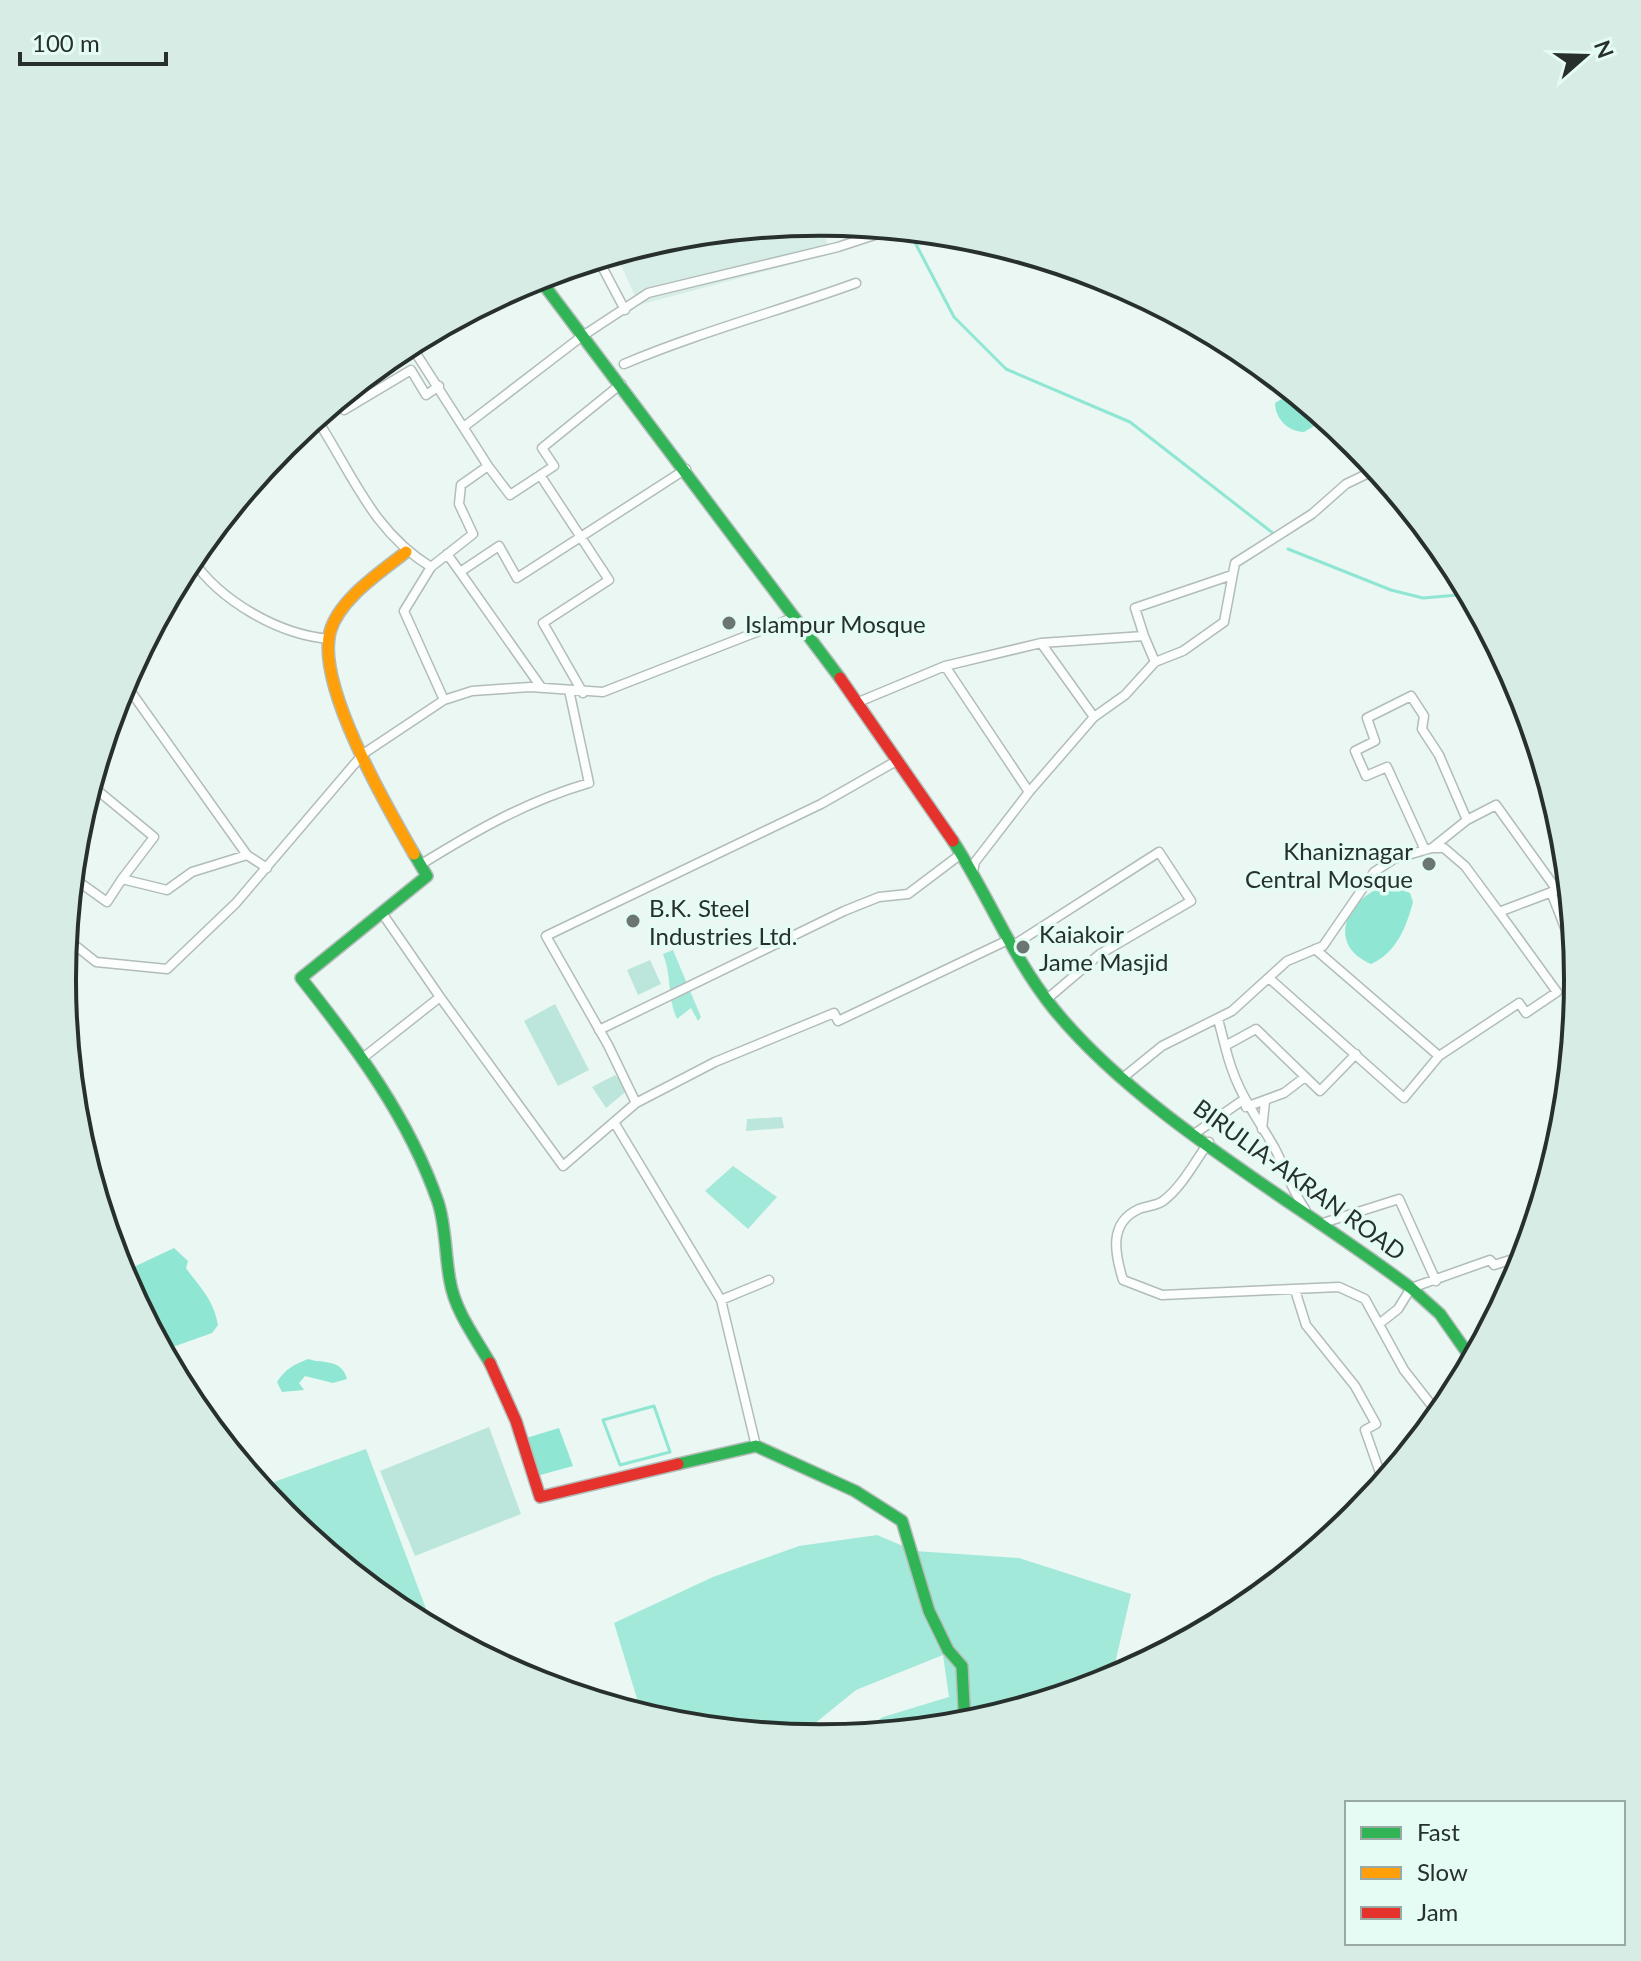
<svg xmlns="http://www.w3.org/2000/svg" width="1641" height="1961" viewBox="0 0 1641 1961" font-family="Lato,sans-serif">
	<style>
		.built { fill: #d7eee8 }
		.green { fill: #bce6db }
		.forest { fill: #a2e9d9 }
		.water { fill: #8fe6d2 }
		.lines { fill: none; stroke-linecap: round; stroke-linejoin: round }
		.stream { stroke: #8fe6d2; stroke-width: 3 }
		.street-casing { stroke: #b2bcb9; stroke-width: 11 }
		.fast-casing { stroke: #b2bcb9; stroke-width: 14 }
		.slow-casing { stroke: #b2bcb9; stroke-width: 14 }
		.jam-casing { stroke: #b2bcb9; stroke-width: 14 }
		.street { stroke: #fcfefd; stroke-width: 8 }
		.fast { stroke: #30b455; stroke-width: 11 }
		.slow { stroke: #ff9f0a; stroke-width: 11 }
		.jam { stroke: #e5322d; stroke-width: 11 }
		.poi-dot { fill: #6b7672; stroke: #e5fcf5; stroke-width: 3 }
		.labels { text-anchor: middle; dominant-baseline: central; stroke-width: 7; stroke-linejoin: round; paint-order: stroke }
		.poi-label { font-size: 24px; fill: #27302d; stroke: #e5fcf5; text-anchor: start }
		.street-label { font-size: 24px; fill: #27302d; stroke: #e5fcf5 }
		.rim { fill: none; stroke: #27302d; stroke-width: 4 }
	</style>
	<rect width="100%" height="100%" fill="#eaf7f3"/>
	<path class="built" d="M821,222l9,32 -191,51 -23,-51 57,-18z"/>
	<path class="green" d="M650,960l11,24 -23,11 -11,-25z
		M555,1004l34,66 -31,16 -34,-65z
		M615,1075l14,14 -23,19 -14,-21z
		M782,1117l2,11 -38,3 1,-12z
		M489,1427l32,87 -106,42 -35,-85z"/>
	<path class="forest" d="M673,950l28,67 -3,4 -7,-13 -14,11c-10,-23 -5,-42 -14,-65z
		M733,1166l44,31 -29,32 -43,-38z
		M366,1449l68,181c-61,-33 -130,-89 -174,-143z
		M877,1535l38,16 104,7 112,36 -20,87 -143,44 -115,11 30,-19 66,-20 -6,-42 -87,35 -58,47 -126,-13 -30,-9 -28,-92 99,-46 86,-31z"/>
	<path class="water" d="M1155,303l66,36 -3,4c-16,-1 -56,-25 -63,-40z
		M1294,392l32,27 -22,13c-16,0 -29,-14 -29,-29z
		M1390,885l20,8 3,9c-7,26 -17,51 -42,62 -49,-21 -20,-71 19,-79z
		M174,1248l14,13 -2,7c14,20 27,30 32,57l-6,8 -45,16 -6,-2 -40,-74z
		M308,1359c15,5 33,-1 39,20l-14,4 -28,-7 -6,7 5,7 -22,2 -5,-10c8,-13 18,-18 31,-23z
		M559,1428l14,38 -40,11 -10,-38z"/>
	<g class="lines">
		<path class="stream" d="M909,231l45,86 52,52 124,53 144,112
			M1288,549l103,41 32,8 47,-4
			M654,1406l16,46 -50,13 -17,-45z"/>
		<defs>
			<path id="street" d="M598,259l27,51
				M410,344l78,122 22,29 44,-29 -12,-18 79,-64
				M624,364c76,-32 155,-53 232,-81
				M338,400l6,10 67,-40 15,25 13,-9
				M316,418c36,55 56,113 115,149
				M465,426l116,-89 67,-44 190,-46 55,-18
				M540,475l69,105 -66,43 40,70
				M447,554l13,18 39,-26 18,32 169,-109
				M191,558c29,43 88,77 139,81
				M460,572l81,115
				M1144,636l-9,-28 97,-33
				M1041,643l103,-7 11,26
				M945,666l96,-23 53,74
				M124,682l123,173
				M444,700l28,-9 58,-4 73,5 192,-75
				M856,703l89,-37 84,126
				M898,760l-77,44 -275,132 62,109 28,58 79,-41 119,-49 4,8 170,-81
				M91,785l63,52 -32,42 45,11 25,-18 55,-17 20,13
				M1467,820l29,-15 61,85
				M1425,850l-38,-83 -21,9 -11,-25 20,-10 -8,-23 44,-22 13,20 -2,13 17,26 28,65 -35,28
				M420,865c55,-34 107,-64 169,-82l-20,-93
				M973,872l2,-10 54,-70 65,-75 31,-22 30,-33 28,-11 41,-29 11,-59 77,-49 34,-30 31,-15
				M72,877l35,25 15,-23
				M1551,892l18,46 6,-3
				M66,938l30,24 71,7 69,-66 127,-149 81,-54 -40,-89 27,-44 42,-33 -14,-30 2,-19 27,-19
				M1012,946l147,-94 32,49 -91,53 -53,45
				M1269,978l135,120 35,-42 -124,-107
				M440,997l123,169 73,-63
				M1218,1019l7,27 31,-17 64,62 36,-37
				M599,1030l245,-119 35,-14 29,-3 53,-40
				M1225,1046c11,45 27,63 49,101 11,20 18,44 31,62
				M1439,1056l80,-53 7,10 31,-21 -58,-80
				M364,1057l76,-60 -58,-84
				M1125,1076l37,-30 70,-35 55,-50 36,-15 51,-74 20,-13 38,-11h12l21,18 34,46 71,-27
				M1246,1107l38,-14 21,-16
				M614,1122l107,178 48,-20
				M1262,1129l3,-27
				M1197,1132l46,-32
				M1209,1142c-14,19 -27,45 -46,59 -7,5 -17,5 -24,8 -31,14 -24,45 -16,71l39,15 177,-8 26,12 39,71 36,46
				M1323,1223l76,-24 37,82
				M1295,1290l11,35 49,61 21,38 -11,6 19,54
				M721,1300l35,146
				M1379,1324l19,-15 13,-21 79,-28 4,5 32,-10
				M1395,1470l4,-4"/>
			<path id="fast" d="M538,277l302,401
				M953,841c35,54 59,116 100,167 87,108 246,195 358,280l29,26 33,47
				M414,854l13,22 -126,102c55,69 108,140 137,224 8,24 7,53 12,79 5,30 25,56 40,82
				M678,1464l78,-18 99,45 47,30 27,90 19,39 14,16 3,59"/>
			<path id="slow" d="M406,552c-25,20 -67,47 -76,80 -14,53 57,175 84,222"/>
			<path id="jam" d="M840,678l113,163
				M490,1363l26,58 24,76 138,-33"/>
		</defs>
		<use href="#street" class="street-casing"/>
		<use href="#fast" class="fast-casing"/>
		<use href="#slow" class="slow-casing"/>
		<use href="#jam" class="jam-casing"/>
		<use href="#street" class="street"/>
		<use href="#fast" class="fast"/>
		<use href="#slow" class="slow"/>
		<use href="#jam" class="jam"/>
	</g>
	<g class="poi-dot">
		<circle cx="729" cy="623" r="8"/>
		<circle cx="1429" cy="864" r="8"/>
		<circle cx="633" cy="921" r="8"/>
		<circle cx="1023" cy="947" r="8"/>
	</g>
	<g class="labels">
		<g class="poi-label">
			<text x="745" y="623">Islampur Mosque</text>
			<text x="1413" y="850" text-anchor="end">Khaniznagar<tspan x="1413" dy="28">Central Mosque</tspan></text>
			<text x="649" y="907">B.K. Steel<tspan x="649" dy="28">Industries Ltd.</tspan></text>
			<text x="1039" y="933">Kaiakoir<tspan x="1039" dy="28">Jame Masjid</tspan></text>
		</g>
		<g class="street-label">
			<text transform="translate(1300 1179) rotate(36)">BIRULIA-AKRAN ROAD</text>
		</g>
	</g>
	<path d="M0 0H1641V1961H0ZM76 980a744 744 0 1 1 1488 0a744 744 0 1 1-1488 0Z" fill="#d6ece5" fill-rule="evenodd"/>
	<path class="rim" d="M76 980a744 744 0 1 1 1488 0a744 744 0 1 1-1488 0Z"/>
	<rect x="1345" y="1801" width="280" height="144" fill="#e5fcf5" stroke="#99aaa5" stroke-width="2"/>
	<rect x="1361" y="1827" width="40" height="12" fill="#30b455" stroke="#99aaa5" stroke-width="2"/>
	<text x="1417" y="1841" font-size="24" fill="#27302d">Fast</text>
	<rect x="1361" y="1867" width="40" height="12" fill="#ff9f0a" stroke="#99aaa5" stroke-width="2"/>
	<text x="1417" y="1881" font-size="24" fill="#27302d">Slow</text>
	<rect x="1361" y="1907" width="40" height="12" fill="#e5322d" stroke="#99aaa5" stroke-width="2"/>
	<text x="1417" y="1921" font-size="24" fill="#27302d">Jam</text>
	<g transform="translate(1585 56) rotate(70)" stroke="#e5fcf5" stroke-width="6" paint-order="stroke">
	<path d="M0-6L14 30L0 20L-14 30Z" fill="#27302d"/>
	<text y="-12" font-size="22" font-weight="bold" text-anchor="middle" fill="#27302d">N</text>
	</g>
	<path d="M20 52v12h146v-12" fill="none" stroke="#27302d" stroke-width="4"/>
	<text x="32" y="52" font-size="24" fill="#27302d" stroke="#e5fcf5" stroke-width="6" paint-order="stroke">100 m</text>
</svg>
